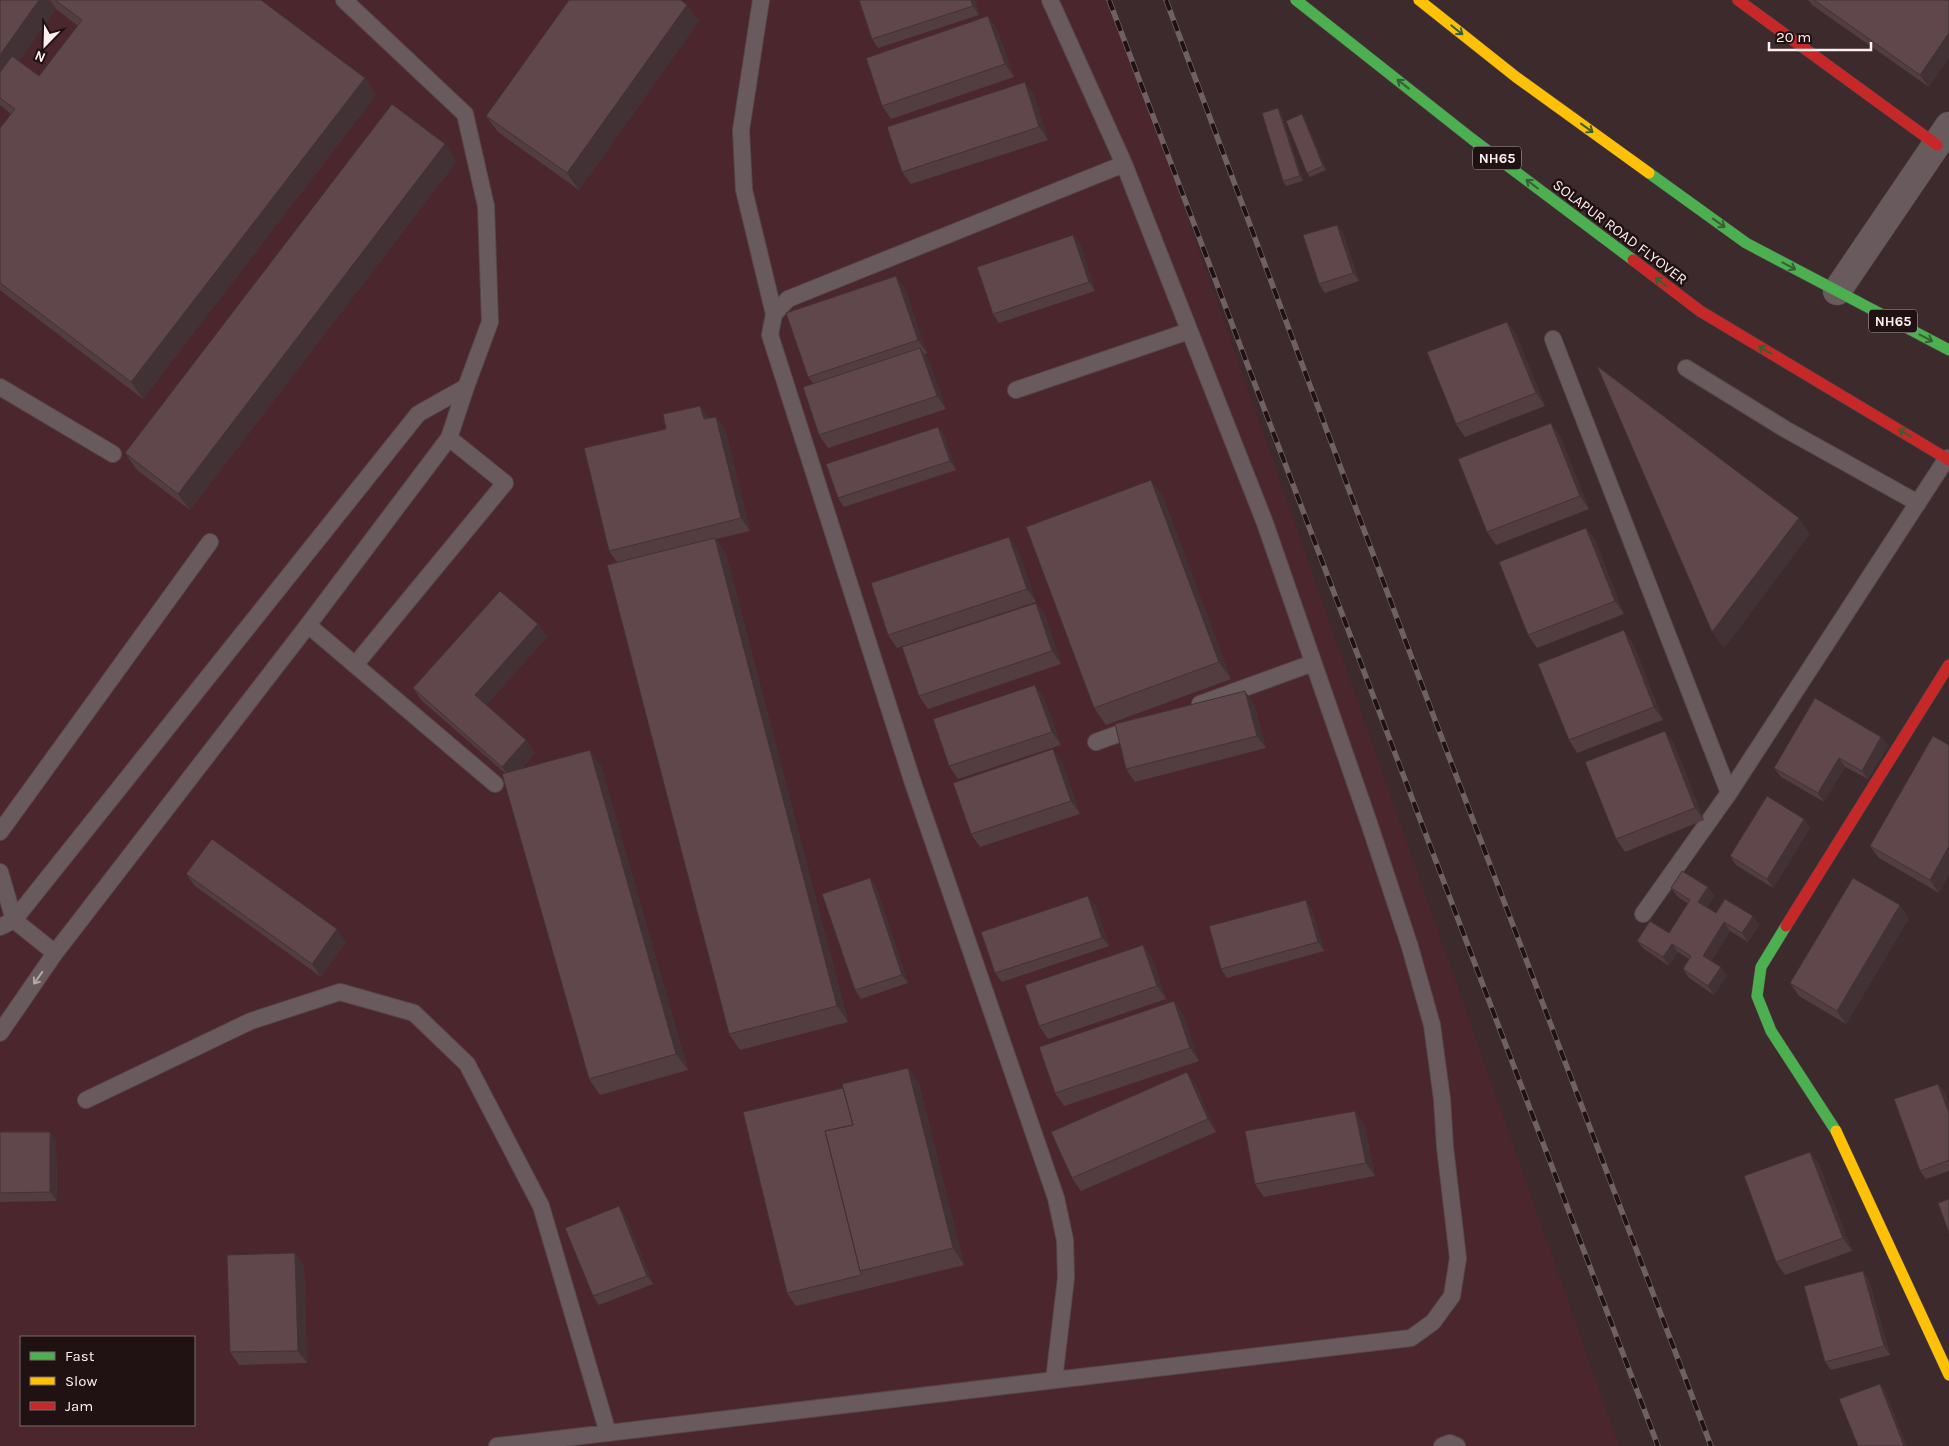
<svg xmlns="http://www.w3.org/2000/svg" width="1949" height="1446" viewBox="0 0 1949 1446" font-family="Karla,sans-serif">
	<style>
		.built { fill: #4c262d; fill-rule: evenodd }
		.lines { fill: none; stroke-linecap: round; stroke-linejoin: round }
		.lane-casing { stroke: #56484b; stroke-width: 18 }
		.street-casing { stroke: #56484b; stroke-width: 29 }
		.fast-casing { stroke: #56484b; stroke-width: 12 }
		.slow-casing { stroke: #56484b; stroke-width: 12 }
		.jam-casing { stroke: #56484b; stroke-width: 12 }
		.lane { stroke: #695b5d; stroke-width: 16 }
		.street { stroke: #695b5d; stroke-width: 28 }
		.fast { stroke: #4caf50; stroke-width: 11 }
		.slow { stroke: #ffc107; stroke-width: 11 }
		.jam { stroke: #c62828; stroke-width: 11 }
		.rail-casing { stroke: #6f6063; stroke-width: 5.5 }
		.rail { stroke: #201113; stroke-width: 4; stroke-dasharray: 11; stroke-linecap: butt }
		.wall { fill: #523d41; fill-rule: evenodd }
		.shaded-wall { fill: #423235 }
		.building { fill: #5f474c; stroke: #423235 }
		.oneway { stroke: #366032 }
		.oneway2 { stroke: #b4a5a7 }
		.labels { text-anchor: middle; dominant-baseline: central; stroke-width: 5; stroke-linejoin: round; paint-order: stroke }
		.shield { fill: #201113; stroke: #bbacae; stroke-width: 1 }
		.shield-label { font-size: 14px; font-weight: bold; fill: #feeff1 }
		.street-label { font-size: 15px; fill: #feeff1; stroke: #201113 }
	</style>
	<rect width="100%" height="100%" fill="#3c2a2d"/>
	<path class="built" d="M0,0h1111l508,1446h-1619zM21,1337h173v88h-173z"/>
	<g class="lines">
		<defs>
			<path id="lane" d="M344,0l121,114 21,92 4,116 -24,65
				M761,0l-20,130 3,60 30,124
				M1553,339l176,454
				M1686,368l99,61 133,74
				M0,387l113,67
				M1016,390l173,-59
				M308,625l187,159
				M355,665l150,-182 -56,-45
				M1200,704l113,-41
				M1096,742l41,-15
				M0,832l210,-290
				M0,872l14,48 41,33 -55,80
				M1643,914l86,-121 218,-335
				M0,927l14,-7 404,-506 48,-27 -17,51 -141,187 -253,328
				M86,1100l165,-79 89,-29 74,21 53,51 74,142 67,227
				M1054,1380l12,-102 -1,-38 -9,-42 -143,-415 -143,-448 4,-21 14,-15 336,-135
				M497,1446l914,-108 22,-16 19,-26 6,-38 -13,-111 -3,-48 -10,-74 -22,-78 -41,-124 -104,-300 -141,-359 -74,-164
				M1442,1446l8,-3 7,3"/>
			<path id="street" d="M1837,291l112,-165"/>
			<path id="fast" d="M1296,0l176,139 161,121
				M1649,173l97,70 203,107
				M1786,926l-25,41 -4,29 14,35 65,100"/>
			<path id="slow" d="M1419,0l97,77 133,96
				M1836,1131l113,244"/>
			<path id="jam" d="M1738,0l199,145
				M1633,260l67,51 249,149
				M1786,926l163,-261"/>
		</defs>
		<use href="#lane" class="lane-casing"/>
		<use href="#street" class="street-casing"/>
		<use href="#fast" class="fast-casing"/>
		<use href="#slow" class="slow-casing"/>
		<use href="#jam" class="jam-casing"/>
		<use href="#lane" class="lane"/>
		<use href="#street" class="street"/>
		<use href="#fast" class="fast"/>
		<use href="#slow" class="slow"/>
		<use href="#jam" class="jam"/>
		<defs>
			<path id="rail" d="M1109,0l549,1446
				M1166,0l269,720 276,726"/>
		</defs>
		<use href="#rail" class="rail-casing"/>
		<use href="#rail" class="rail"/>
	</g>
	<path class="wall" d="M0,0h261l104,78 11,17 -233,304 -143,-109v-162l11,-14 -11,-9zM56,9l22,17 -39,50 -20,-15z
		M975,0l4,15 -101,33 -6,-9z
		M1808,0h103l18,87 -117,-82z
		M687,5l12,16 -120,169 -81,-58 -12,-16z
		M988,16l9,13 17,48 -123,42 -9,-13z
		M1034,95l14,45 -137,44 -9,-12z
		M1281,113l22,68 -17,5 -3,-5z
		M1302,114l3,5 21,51 -16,7 -3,-4z
		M457,161l-267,349 -53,-40 -12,-17z
		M1337,225l6,8 16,48 -34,12 -6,-9z
		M1073,235l7,9 15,47 -96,32 -6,-9z
		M896,276l9,13 22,64 -3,1 5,7 17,48 -118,39 -9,-13 -6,-52 -5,-6z
		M1507,322l9,12 29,72 -80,31 -9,-13z
		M700,406l9,12 7,-1 9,12 25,102 -34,8 10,15 122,468 -108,28 -11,-16 -111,-471 -9,-12 57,-122z
		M938,427l6,8 12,35 -112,37 -6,-9z
		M1560,436l29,73 -93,36 -9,-13z
		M1151,480l12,17 68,182 -125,46 -12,-17z
		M1586,528l9,12 29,74 -87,34 -9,-13z
		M1009,537l9,13 18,52 -139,46 -9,-13z
		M1036,603l9,12 16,49 -133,45 -9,-13z
		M538,624l9,13 -61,68 40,35 9,13 -14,16 80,-3 87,304 -88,25 -11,-16 -84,-306 -83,-72 -9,-13z
		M1633,643l30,77 -86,33 -8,-13z
		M1044,698l17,47 -103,34 -9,-13z
		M1254,704l12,44 -131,34 -9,-13z
		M1665,731l9,13 30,76 -79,32 -9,-13z
		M1933,736l6,157 -60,-35 -9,-12z
		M1881,737l7,9 -20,33 -23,-12 -21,35 -43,-25 -7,-9z
		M1062,762l18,52 -100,33 -9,-13z
		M1804,819l6,9 -37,60 -37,-23 -6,-9z
		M186,874l160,68 -25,35 -126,-91z
		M870,878l6,9 32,96 -47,16 -6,-9z
		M1708,887l6,9 -7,11 9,6 37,3 6,9 -11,17 -18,-11 -19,30 16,14 -13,20 -25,-17 -6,-9 6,-10 -11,-7 -9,14 -25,-17 -7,-8 32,-8 19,-29 -10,-7 -7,-9z
		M1095,905l14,41 -107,36 -7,-9z
		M1312,909l12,42 -97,27 -6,-9z
		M1909,918l-63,106 -47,-28 -9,-13z
		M1143,945l9,13 14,41 -118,40 -9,-13z
		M1174,1001l9,13 16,47 -135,45 -9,-13z
		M908,1068l11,16 45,181 -168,41 -9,-13 56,-205z
		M1196,1085l20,47 -135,59 -9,-13z
		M1945,1092l4,13v66l-23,8 -6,-8z
		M1364,1124l11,52 -111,21 -9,-13z
		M0,1132l56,9 1,60 -57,1z
		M1819,1164l33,87 -67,24 -9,-13z
		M625,1215l28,69 -54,21 -6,-9z
		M295,1253l9,13 3,97 -68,2 -9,-13z
		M1863,1271l6,9 21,75 -59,15 -6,-8z"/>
	<path class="shaded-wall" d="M39,0h11l6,9 -56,79v-33z
		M971,0h4l4,15 -6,-9z
		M687,5l12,16 -120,169 -12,-17z
		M988,16l9,13 17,48 -9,-13z
		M1949,33v25l-20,29 -9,-12z
		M365,78l11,17 -233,304 -12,-17z
		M1025,82l9,13 14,45 -9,-13z
		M1278,108l3,5 22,68 -3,-5z
		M1302,114l3,5 21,51 -3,-4z
		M445,144l12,17 -267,349 -12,-16z
		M1337,225l6,8 16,48 -6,-8z
		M1073,235l7,9 15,47 -6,-9z
		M896,276l9,13 22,64 -9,-13z
		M1507,322l9,12 29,72 -9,-13z
		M920,348l9,13 17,48 -9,-13z
		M700,406l9,12 -5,1z
		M716,417l9,12 25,102 -9,-13z
		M1551,423l9,13 29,73 -9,-13z
		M938,427l6,8 12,35 -6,-9z
		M1151,480l12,17 68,182 -12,-17z
		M1799,518l11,16 -86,115 -12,-17z
		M1586,528l9,12 29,74 -9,-13z
		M1009,537l9,13 18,52 -9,-13z
		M715,538l11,16 122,468 -11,-16z
		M1036,603l9,12 16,49 -9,-13z
		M538,624l9,13 -63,71 -9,-13z
		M1624,630l9,13 30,77 -9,-13z
		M1035,685l9,13 17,47 -9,-13z
		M1245,691l9,13 12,44 -9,-12z
		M1665,731l9,13 30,76 -9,-12z
		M1881,737l7,9 -20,33 -6,-8z
		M526,740l9,13 -24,26 -9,-12z
		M1053,749l9,13 18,52 -9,-13z
		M590,750l11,16 87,304 -12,-16z
		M1839,758l6,9 -21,35 -6,-9z
		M1804,819l6,9 -37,60 -6,-9z
		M1949,846v29l-10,18 -9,-13z
		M870,878l6,9 32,96 -6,-8z
		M1708,887l6,9 -10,15 -6,-9z
		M1088,896l7,9 14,41 -7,-8z
		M1306,900l6,9 12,42 -6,-9z
		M1900,905l9,13 -63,106 -9,-13z
		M1753,916l6,9 -11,17 -6,-9z
		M1724,922l6,9 -21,33 -6,-8z
		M337,929l9,13 -25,35 -9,-13z
		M1672,944l6,8 -9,14 -6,-9z
		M1143,945l9,13 14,41 -9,-13z
		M1721,967l6,8 -13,20 -6,-9z
		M1174,1001l9,13 16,47 -9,-13z
		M908,1068l11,16 45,181 -11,-17z
		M1187,1072l9,13 20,47 -8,-13z
		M1938,1084l7,8 4,13v8z
		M1355,1111l9,13 11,52 -9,-13z
		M50,1132l6,9 1,60 -7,-9z
		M1810,1152l9,12 33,87 -9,-13z
		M619,1206l6,9 28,69 -6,-8z
		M295,1253l9,13 3,97 -9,-12z
		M1863,1271l6,9 21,75 -6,-9z
		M1880,1384l6,8 21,54h-3z"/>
	<path class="building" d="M0,0h39l-39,55z
		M55,0h206l104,78 -234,304 -131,-99v-155l15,-19 -15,-11v-26l12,-16 27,20 43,-56z
		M569,0h112l6,5 -120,168 -81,-57z
		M859,0h112l2,6 -101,33z
		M1814,0h135v33l-29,42z
		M988,16l17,48 -123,42 -16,-48z
		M1025,82l14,45 -137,45 -15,-45z
		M392,104l53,40 -267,350 -53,-41z
		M1278,108l22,68 -17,5 -21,-68z
		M1302,114l21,52 -16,7 -21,-52z
		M1337,225l16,48 -34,11 -16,-49z
		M1073,235l16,47 -96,32 -16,-47z
		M896,276l22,64 -110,37 -22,-64z
		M1507,322l29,71 -80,31 -29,-72z
		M920,348l17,48 -118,39 -16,-48z
		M1597,366l202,152 -87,114z
		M700,406l4,13 12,-2 25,101 -132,33 -25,-103 82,-19 -3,-15z
		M1551,423l29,73 -93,36 -29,-73z
		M938,427l12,34 -112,37 -12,-34z
		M1151,480l68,182 -125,46 -68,-181z
		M1586,528l29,73 -87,34 -29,-73z
		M1009,537l18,52 -139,46 -17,-52z
		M715,538l122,468 -108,28 -122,-469z
		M500,591l38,33 -63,71 51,45 -24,27 -89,-79z
		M1036,603l16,48 -133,45 -17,-49z
		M1624,630l30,77 -85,33 -31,-76z
		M1035,685l17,47 -103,34 -16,-47z
		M1245,691l12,45 -131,33 -11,-45z
		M1815,698l66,39 -19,34 -23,-13 -21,35 -44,-25z
		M1665,731l30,77 -79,31 -31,-77z
		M1933,736l16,9v101l-19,34 -60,-34z
		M1053,749l18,52 -100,33 -18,-51z
		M590,750l86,304 -87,25 -87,-305z
		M1767,796l37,23 -37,60 -37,-23z
		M212,839l125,90 -25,35 -126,-90z
		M1682,871l26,16 -10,15 18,11 9,-14 28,17 -11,17 -18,-11 -21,34 18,11 -13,19 -25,-17 8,-13 -19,-12 -9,13 -26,-16 13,-20 19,12 21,-33 -19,-12z
		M870,878l32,97 -47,15 -33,-96z
		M1853,878l47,27 -63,106 -47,-28z
		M1088,896l14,42 -107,35 -14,-41z
		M1306,900l12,42 -97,27 -12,-43z
		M1143,945l14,41 -118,40 -14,-41z
		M1174,1001l16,47 -135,45 -16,-46z
		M908,1068l45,180 -93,23 -35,-140 28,-6 -11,-41z
		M1187,1072l21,47 -136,59 -21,-46z
		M1938,1084l11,29v47l-29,11 -26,-72z
		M843,1088l10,37 -28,6 35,140 2,4 -75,18 -44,-181z
		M1355,1111l11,52 -111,21 -10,-53z
		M0,1132h50v60l-50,1z
		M1810,1152l33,86 -67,24 -32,-86z
		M1949,1199v34l-11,-30z
		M619,1206l28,70 -54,20 -28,-68z
		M295,1253l3,98 -68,1 -3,-97z
		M1863,1271l21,75 -59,16 -21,-76z
		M1880,1384l24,62h-46l-19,-47z"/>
	<defs><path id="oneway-shaft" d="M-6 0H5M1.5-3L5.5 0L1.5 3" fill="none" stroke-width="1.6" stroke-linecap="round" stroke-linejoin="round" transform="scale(1.25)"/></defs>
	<g class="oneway">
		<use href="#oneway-shaft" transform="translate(1457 30) rotate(39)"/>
		<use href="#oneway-shaft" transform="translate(1403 84) rotate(-142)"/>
		<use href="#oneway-shaft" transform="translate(1587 128) rotate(36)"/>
		<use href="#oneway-shaft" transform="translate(1532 184) rotate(-143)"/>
		<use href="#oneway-shaft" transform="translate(1719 223) rotate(36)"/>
		<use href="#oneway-shaft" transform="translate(1789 266) rotate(28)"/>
		<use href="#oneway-shaft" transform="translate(1661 282) rotate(-143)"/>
		<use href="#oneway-shaft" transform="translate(1926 338) rotate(28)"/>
		<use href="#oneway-shaft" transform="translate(1765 350) rotate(-149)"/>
		<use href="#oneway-shaft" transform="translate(1905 433) rotate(-149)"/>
	</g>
	<use class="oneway2" href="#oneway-shaft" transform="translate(38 978) rotate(125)"/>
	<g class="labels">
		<g class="shield">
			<rect x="1473" y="146.5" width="48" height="23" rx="4"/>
			<rect x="1869" y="309.5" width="48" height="23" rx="4"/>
		</g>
		<g class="shield-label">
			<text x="1497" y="158">NH65</text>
			<text x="1893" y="321">NH65</text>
		</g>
		<g class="street-label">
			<text transform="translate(1620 232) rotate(37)">SOLAPUR ROAD FLYOVER</text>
		</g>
	</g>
	<rect x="20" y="1336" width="175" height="90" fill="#201113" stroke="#796a6c"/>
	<rect x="30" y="1352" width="25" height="8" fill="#4caf50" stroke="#796a6c"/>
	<text x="65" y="1361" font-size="15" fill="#feeff1">Fast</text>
	<rect x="30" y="1377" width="25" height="8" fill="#ffc107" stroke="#796a6c"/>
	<text x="65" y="1386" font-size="15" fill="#feeff1">Slow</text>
	<rect x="30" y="1402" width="25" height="8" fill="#c62828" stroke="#796a6c"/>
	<text x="65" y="1411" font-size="15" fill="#feeff1">Jam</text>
	<g transform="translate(45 45) rotate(203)" stroke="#201113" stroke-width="4" paint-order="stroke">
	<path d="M0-4L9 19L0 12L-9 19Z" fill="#feeff1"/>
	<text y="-8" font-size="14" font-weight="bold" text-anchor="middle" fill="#feeff1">N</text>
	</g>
	<path d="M1769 42v8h102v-8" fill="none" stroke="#feeff1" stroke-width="2.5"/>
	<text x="1776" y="42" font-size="15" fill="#feeff1" stroke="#201113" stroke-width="4" paint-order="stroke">20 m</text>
</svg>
